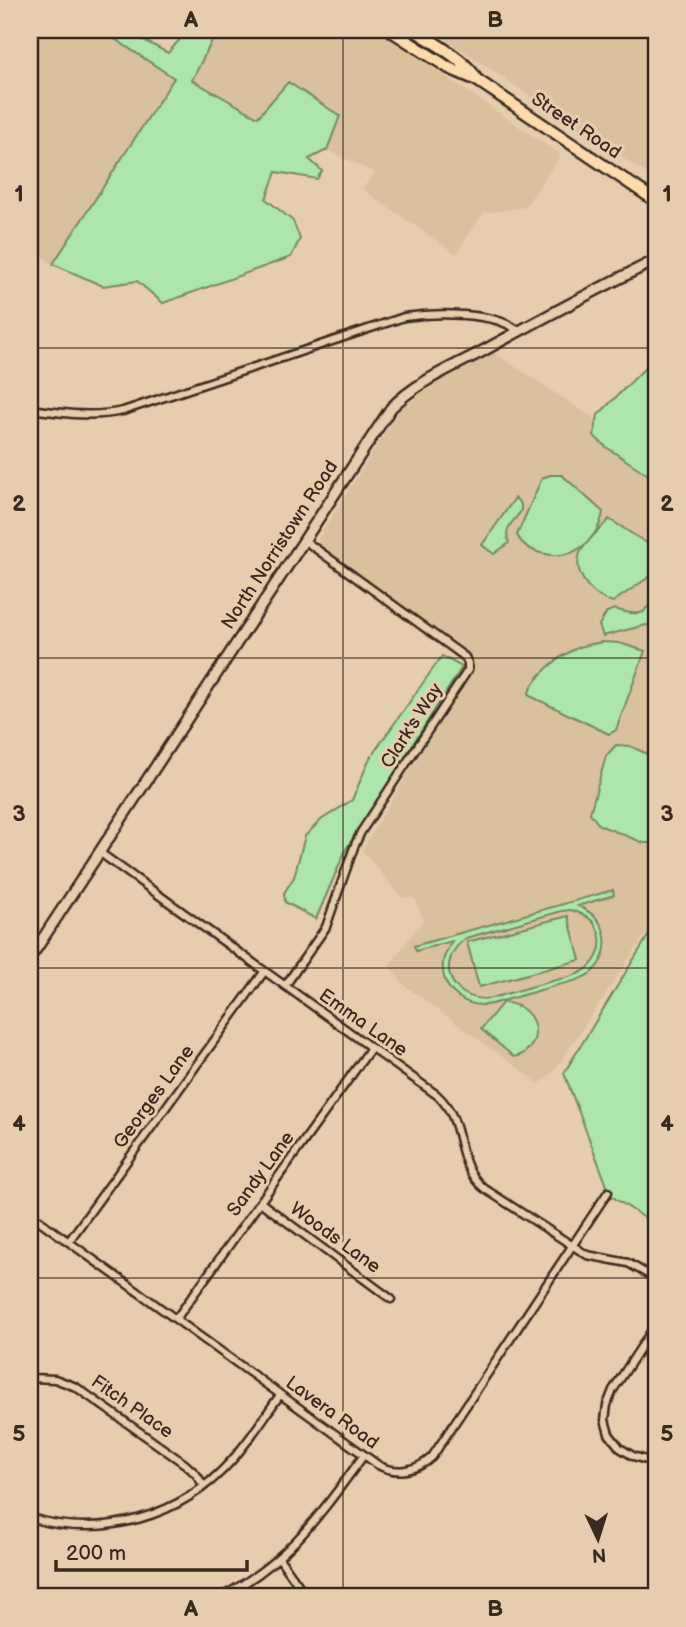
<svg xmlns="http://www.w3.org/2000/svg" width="686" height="1627" viewBox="0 0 686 1627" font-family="'Balsamiq Sans',sans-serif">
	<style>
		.built { fill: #dac19d }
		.green { fill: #ace6aa; stroke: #748864; stroke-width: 2; fill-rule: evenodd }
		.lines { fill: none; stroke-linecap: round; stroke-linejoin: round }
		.street-casing { stroke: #3b2a1e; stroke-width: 11 }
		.secondary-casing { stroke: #3b2a1e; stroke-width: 14 }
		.primary-casing { stroke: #3b2a1e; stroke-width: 15 }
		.street { stroke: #e6cdae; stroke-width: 6 }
		.secondary { stroke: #e6cdae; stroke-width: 9 }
		.primary { stroke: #fedbac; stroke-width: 10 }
		.grid { fill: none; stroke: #3b2a1e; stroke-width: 2; stroke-opacity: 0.55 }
		.labels { text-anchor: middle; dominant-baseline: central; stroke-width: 6; stroke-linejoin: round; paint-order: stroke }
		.street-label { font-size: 19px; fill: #3b2a1e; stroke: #e6cdae }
		.neatline { fill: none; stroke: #3b2a1e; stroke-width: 2.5 }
		.grid-label { font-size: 23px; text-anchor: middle; font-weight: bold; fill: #3b2a1e }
	</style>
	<rect width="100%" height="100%" fill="#e6cdae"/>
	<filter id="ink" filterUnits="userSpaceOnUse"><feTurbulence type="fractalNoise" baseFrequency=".0143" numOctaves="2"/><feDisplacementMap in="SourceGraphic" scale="14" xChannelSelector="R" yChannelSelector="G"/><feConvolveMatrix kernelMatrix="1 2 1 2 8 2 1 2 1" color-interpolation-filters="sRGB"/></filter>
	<g filter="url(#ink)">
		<path class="built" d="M30,30h71l73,48 -121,186 -23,-15z
			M207,30h170l184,125 -36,52 -42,6 -27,41 -94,-65 13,-16 -48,-23 13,-34 -52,-34 -30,35 -66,-37 23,-45z
			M431,30h225v150l-218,-146z
			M493,352l105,69 37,45 21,14v124l-10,4 -2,4 -8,2h-8l-5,-3 -20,24 43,-10 10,1v293l-102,152 -14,13 -135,-98 -16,-20 34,-46 -8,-22 -14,-1 -39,-47 64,-107 45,-67 4,-17 -17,-15 -127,-88 -14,-16 82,-130 18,-15z"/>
		<path class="green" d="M101,30h23l44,23 20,-23h19l8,5 -23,45 66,37 30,-35 52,34 -13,34 -18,9 13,12 -5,8 -41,-7 -10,27 27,22 7,18 -9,18 -128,46 -26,-22 -34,5 -50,-22 121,-186z
			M656,357v123l-50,-33 -12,-11 4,-21z
			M550,475h12l41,37c-2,15 -14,33 -28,39 -18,9 -49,3 -58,-16l25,-57z
			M515,498l6,6v7c-8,12 -18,16 -12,32l-15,11 -12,-9z
			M609,519l47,30v23l-43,30c-19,-4 -41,-27 -33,-49 4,-10 22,-25 29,-34z
			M656,604v22l-10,-1 -43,11 -4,-11 8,-13 7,-3c12,3 18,6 30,3l2,-4z
			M602,642l17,1 26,8 -29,79 -7,4 -81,-39c6,-19 29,-37 47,-46 7,-4 18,-5 27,-7z
			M442,656l20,11 -116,182 -30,70 -31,-17 -1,-9 10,-16 11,-41 16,-16 31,-20 18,-42z
			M616,745l14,1 26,12v85h-12l-45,-18 -9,-12 16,-57z
			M613,890l1,5 -36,11c14,6 25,15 27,31 2,13 -3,26 -13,35 -11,9 -28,11 -41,15 -20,6 -39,11 -59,17 -26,5 -52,-13 -49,-42 1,-8 6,-14 9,-21l-36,10 -2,-5zM570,910c14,3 25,10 29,23 4,13 -1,26 -11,35 -10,8 -24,10 -36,13 -21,6 -43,12 -64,18 -38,1 -54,-37 -22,-61l96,-27z
			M568,916l12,44 -101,27 -12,-45z
			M656,923v302l-45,-29 -47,-123z
			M503,1002c6,1 13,3 17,5 17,10 21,33 5,45 -3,3 -7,4 -11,5l-33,-28z"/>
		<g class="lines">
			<defs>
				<path id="street" d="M30,409c32,4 61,9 93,2l281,-94c28,-4 92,-6 114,14
					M99,852l338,243c31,28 15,68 48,94l102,66 41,8 28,16
					M285,986l41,-59 28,-80 7,-15 107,-162v-7l-3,-6 -161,-117
					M260,1202l131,97
					M30,1214l348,251c18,10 39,6 54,-8l176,-265
					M69,1241l195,-269
					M176,1319l195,-271
					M656,1324l-43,66 -6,15 -2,15 4,14 11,14 13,8 23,7
					M30,1378l25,1 21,8 109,77 11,10 8,12
					M30,1518c72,21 151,0 202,-58 18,-20 32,-43 48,-65
					M279,1558l28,39
					M221,1597c68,-36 98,-81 143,-142"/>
				<path id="secondary" d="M30,955l4,-3 357,-544c24,-25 59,-40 90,-56 58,-32 116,-63 175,-92"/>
				<path id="primary" d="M390,30l59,38 28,12 179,121
					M414,30c16,10 56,33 62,49"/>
			</defs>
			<use href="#street" class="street-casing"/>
			<use href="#secondary" class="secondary-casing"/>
			<use href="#primary" class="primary-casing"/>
			<use href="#street" class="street"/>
			<use href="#secondary" class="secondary"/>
			<use href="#primary" class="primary"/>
		</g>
	</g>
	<path class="grid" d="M343,30v1567M30,348h626M30,658h626M30,968h626M30,1278h626"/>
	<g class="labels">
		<g class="street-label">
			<text transform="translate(576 126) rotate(34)">Street Road</text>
			<text transform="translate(280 545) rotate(-57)">North Norristown Road</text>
			<text transform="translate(412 726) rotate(-57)">Clark's Way</text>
			<text transform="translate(363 1023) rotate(35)">Emma Lane</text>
			<text transform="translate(154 1097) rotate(-54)">Georges Lane</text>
			<text transform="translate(261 1174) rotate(-54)">Sandy Lane</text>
			<text transform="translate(335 1238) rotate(36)">Woods Lane</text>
			<text transform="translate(132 1407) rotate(35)">Fitch Place</text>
			<text transform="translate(332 1413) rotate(36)">Lavera Road</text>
		</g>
	</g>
	<rect width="686" height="1627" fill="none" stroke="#e6cdae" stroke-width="77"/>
	<g transform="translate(598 1539) rotate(176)" stroke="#e6cdae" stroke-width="5" paint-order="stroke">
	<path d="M0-5L12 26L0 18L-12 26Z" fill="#3b2a1e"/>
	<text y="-10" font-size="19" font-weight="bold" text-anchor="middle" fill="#3b2a1e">N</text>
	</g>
	<path d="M56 1560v10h191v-10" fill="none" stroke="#3b2a1e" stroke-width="3.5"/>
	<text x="66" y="1560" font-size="21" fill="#3b2a1e" stroke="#e6cdae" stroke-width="5" paint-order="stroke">200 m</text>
	<rect x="38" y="38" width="610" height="1550" class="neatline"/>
	<g class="grid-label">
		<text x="191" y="27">A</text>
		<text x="495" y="27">B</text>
		<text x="19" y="201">1</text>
		<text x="667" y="201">1</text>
		<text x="19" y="511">2</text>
		<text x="667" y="511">2</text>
		<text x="19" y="821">3</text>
		<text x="667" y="821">3</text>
		<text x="19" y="1131">4</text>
		<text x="667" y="1131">4</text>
		<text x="19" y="1441">5</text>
		<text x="667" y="1441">5</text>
		<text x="191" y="1616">A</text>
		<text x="495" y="1616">B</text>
	</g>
</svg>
